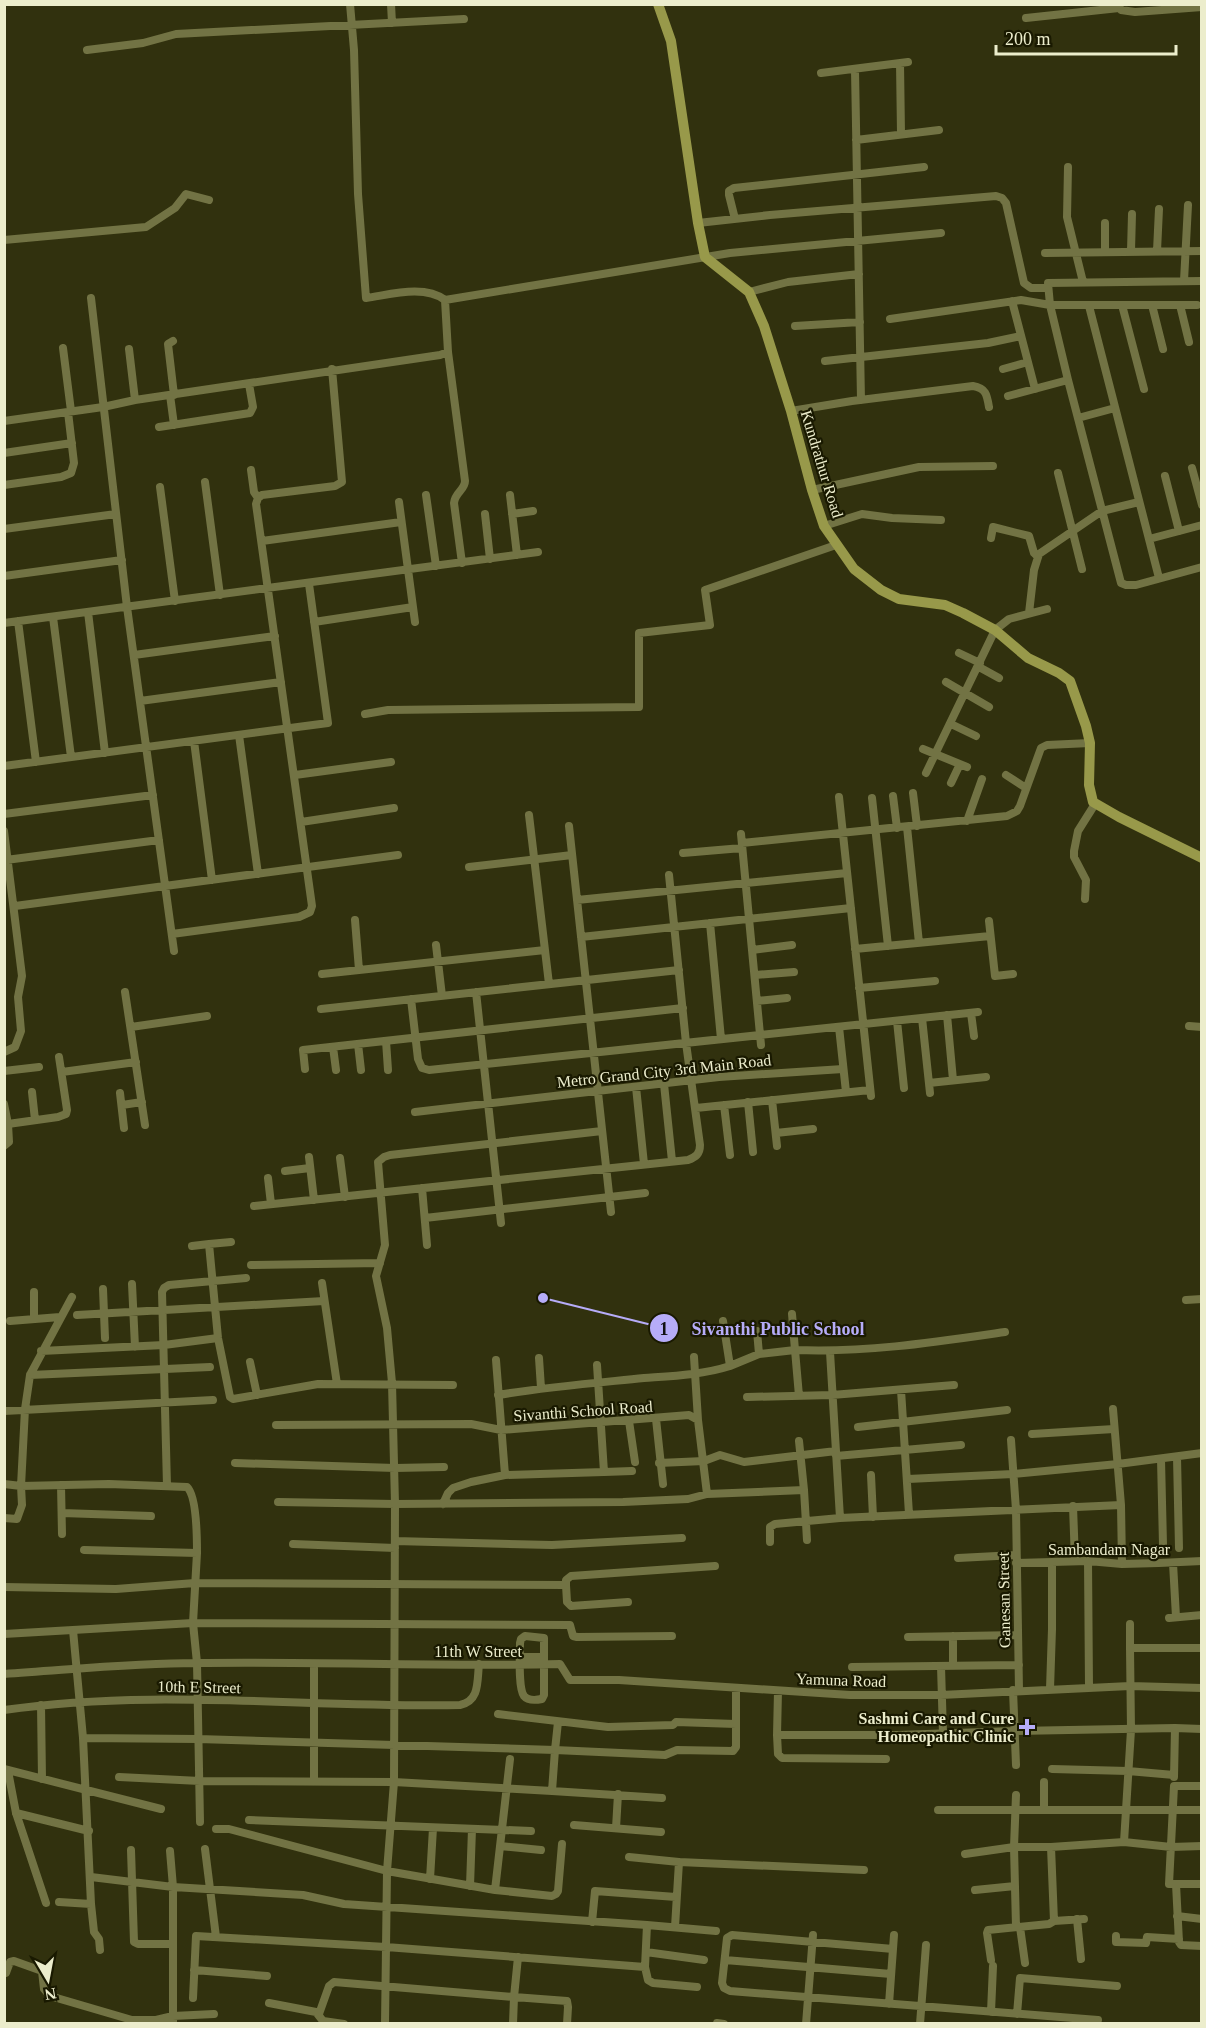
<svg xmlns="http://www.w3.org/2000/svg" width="1206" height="2028" viewBox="0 0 1206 2028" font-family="Georgia,serif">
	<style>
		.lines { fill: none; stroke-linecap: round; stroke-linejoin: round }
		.street { stroke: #727344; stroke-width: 8 }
		.secondary { stroke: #98994a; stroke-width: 10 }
		.poi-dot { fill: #b6acf8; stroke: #191900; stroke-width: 2 }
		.labels { text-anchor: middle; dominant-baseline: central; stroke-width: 4.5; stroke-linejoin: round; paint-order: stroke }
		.street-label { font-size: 16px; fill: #ecedcc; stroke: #191900 }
		.poi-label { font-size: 16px; font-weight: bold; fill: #ecedcc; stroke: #191900; text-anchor: end }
		.leader { fill: none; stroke: #b6acf8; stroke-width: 2 }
		.callout-dot { fill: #b6acf8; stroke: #191900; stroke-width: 2 }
		.mark-label { font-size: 18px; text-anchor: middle; font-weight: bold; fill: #111 }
		.callout-label { font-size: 18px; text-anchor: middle; font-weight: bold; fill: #b6acf8; stroke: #191900; stroke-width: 4.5; stroke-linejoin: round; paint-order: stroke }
	</style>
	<rect width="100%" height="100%" fill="#31310e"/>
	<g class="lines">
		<path class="street" d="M350,4l4,46 4,144 8,104c23,-3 58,-14 79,2
			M391,4l1,19
			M1118,4l3,6 14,2 67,-5
			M1026,18l93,-10
			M87,50l56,-7 33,-9 288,-15
			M900,63l1,71
			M855,70l6,330
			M821,73l87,-11
			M856,140l83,-10
			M1068,167l-1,50 16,65
			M735,219l-6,-24v-4l5,-3 190,-21
			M698,223l72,-8 226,-19 6,2 4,5 18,80 7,5h17
			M1105,223v29
			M4,240l142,-13 29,-19 11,-14 23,6
			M1131,251l1,-37
			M1157,251l2,-42
			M1045,253l157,-2
			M1184,281l4,-76
			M1202,281l-154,2 2,22 18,75 53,203 5,2h10l66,-18
			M749,292l39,-10 71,-8
			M91,298l36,309 47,344
			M1012,301l23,88
			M1122,305l22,84
			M1152,305l11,44
			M1180,305l9,37
			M1089,306l70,272
			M890,319l131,-19 29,5h147
			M795,326l65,-4
			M173,341l-5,3 6,51
			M63,348l8,63
			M129,349l6,51
			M825,361l163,-18 33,-7
			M1003,369l25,-7
			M170,395l4,30
			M1008,396l60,-16
			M791,411l61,-10 121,-15c13,2 14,9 16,21
			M1078,418l37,-10
			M4,421l99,-14 32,-7 305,-45 8,-3
			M159,427l91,-14 3,-6 -4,-23
			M4,453l68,-10
			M1192,468l10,37
			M251,470l3,22 4,6
			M1058,473l24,96
			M1165,476l14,55
			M205,482l15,113
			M4,485l57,-8 10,-4 3,-10 -6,-51
			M160,487l15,114
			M812,490l107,-23 74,-1
			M426,495l10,71
			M510,495l7,60
			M399,502l16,120
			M485,514l5,45
			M512,514l21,-3
			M824,526l38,-12 30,4 49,2
			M4,529l112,-15
			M991,538l2,-11 36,9 5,17 4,4
			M1149,539l53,-14
			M262,541l139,-19
			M462,563l-8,-60c1,-11 11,-13 11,-22l-17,-129 -3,-52 285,-47 211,-20
			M4,576l118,-16
			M88,612l17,141
			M1029,613l5,-43 5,-16 63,-43 37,-9
			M53,617l18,140
			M18,621l18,141
			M314,622l99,-15
			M4,623l534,-71
			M959,653l21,10
			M134,655l141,-19
			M979,667l20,11
			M946,682l43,25
			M140,701l141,-19
			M365,714l23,-4 251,-3v-74l71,-8 -5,-35 131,-45
			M951,724l25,12
			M239,735l19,139
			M194,741l18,139
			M923,749l44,18
			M4,766l324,-43 -19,-139
			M926,773l69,-143 14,-11 38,-10
			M295,775l96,-13
			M1006,775l20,13
			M951,783l9,-19
			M913,793l4,33
			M893,796l4,32
			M839,797l32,299
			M872,798l16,148
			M4,814l149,-19
			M529,815l20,169
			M967,821l15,-42
			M301,822l93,-14
			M569,826l42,386
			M907,827l12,116
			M4,831l18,145 -4,21 3,34 -6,16 -11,5
			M741,834l20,211
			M742,843l265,-27 10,-5 3,-5 21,-58 6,-3 43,-2
			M683,853l59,-5
			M6,860l153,-20
			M469,867l103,-12
			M1085,899l1,-19 -12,-23v-6l4,-20 17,-27
			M577,900l270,-27
			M15,906l383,-51
			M355,920l4,50
			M989,921l6,55 18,-2
			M710,923l11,116
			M172,934l127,-17 11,-5 2,-6 -56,-402 2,-6 4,-3 73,-9 7,-4 -10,-113
			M581,937l270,-29
			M436,945l6,51
			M855,949l135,-13
			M752,950l40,-5
			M322,974l223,-24
			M755,975l39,-3
			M859,988l76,-7
			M125,992l20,133
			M476,992l25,231
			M411,999l7,60 4,9 7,2 549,-58
			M757,1001l30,-3
			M321,1009l358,-39
			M971,1013l3,23
			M947,1015l6,65
			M922,1018l8,75
			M897,1021l7,67
			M1189,1026l13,1
			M131,1027l76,-11
			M839,1027l7,65
			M386,1041l2,29
			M358,1044l3,26
			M333,1047l3,23
			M305,1069l-2,-19 380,-42
			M4,1071l35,-4
			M62,1072l74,-10
			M929,1083l57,-6
			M664,1084l8,77
			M636,1087l8,77
			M32,1092l3,28
			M120,1093l4,35
			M772,1100l5,46
			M748,1102l5,50
			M4,1104l4,20
			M122,1105l20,-3
			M724,1105l6,50
			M696,1108l174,-18
			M415,1112l304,-35 124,-8
			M776,1133l37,-4
			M4,1146l5,-4 -1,-18 50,-7 8,-3 1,-4 -8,-53
			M309,1157l5,43
			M340,1158l5,39
			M285,1171l25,-3
			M268,1178l3,26
			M422,1188l5,57
			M254,1206l434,-46c8,-3 12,-6 12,-15l-14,-102 -17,-168
			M425,1218l220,-25
			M231,1242l-22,2 9,94 12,59 3,2 85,-15 135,1
			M192,1246l17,-2
			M251,1265l129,-2
			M322,1283l15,101
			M132,1284l3,63
			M103,1289l2,49
			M34,1292v27
			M1186,1300l16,-1
			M792,1314l3,36c70,3 141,-8 210,-18
			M77,1315l247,-14
			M10,1321l50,-4
			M757,1331l2,23
			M41,1351l123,-6 54,-7
			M830,1352l10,166
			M694,1357l4,63
			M539,1358l2,30
			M496,1360l9,115
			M250,1362l7,33
			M730,1366l29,-12 36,-4 4,46
			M30,1375l180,-8
			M901,1390l8,124
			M498,1395c48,-8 97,-12 146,-17 28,-2 58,-3 86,-12l-7,-45
			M747,1397l85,-2 122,-10
			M1113,1409l8,96
			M4,1411l209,-11
			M656,1419l7,65
			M629,1421l6,41
			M276,1425l195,-1 30,6 188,-15 9,5 9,74
			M858,1427l149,-17
			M1032,1434l82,-5
			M1011,1440l5,70 3,180
			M799,1441l5,49
			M836,1456l125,-11
			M1177,1457l2,91
			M1161,1459l2,86
			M235,1463l160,5 49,-1
			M659,1463l45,-2 16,-6 24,7 92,-11
			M604,1472l28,-1
			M871,1475l2,42
			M908,1479l105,-5 105,-10 84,-11
			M4,1484l17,2 88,-2 78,3c10,9 10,51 10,66
			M61,1485l1,49
			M167,1486l-5,-194 2,-4 5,-3 77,-7
			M278,1502l117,2 228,-2 65,-3 19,-5 97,-4 3,50
			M443,1504l5,-11 5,-5 18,-6 34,-7 99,-3 -7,-107
			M1073,1506l2,55
			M62,1513l89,3
			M4,1518l13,1 5,-14 -1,-19 4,-77 5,-34 42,-78
			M395,1541l157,4 130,-7
			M770,1542v-15l5,-3 65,-6 281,-13 1,59
			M293,1544l102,4
			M84,1550l113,3 -4,70 4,40 3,159
			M958,1558l58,-3
			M1088,1561l1,126
			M1016,1563l72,-2 34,3 37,-1 43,-2
			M1173,1563l3,54
			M566,1585v-5l5,-4 144,-10
			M4,1587l112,2 79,-6 371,2 1,17 4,4 57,-4
			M1169,1618l33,-3
			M73,1630l10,108 8,166 3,28 5,7 1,11
			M4,1634l189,-11 377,2 3,11 4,1 95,-1
			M525,1636l19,2v57l-2,4c-5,1 -14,2 -18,-3 -6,-8 -4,-42 -4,-53l1,-4z
			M953,1636v30
			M908,1637l110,-2
			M1130,1648v-24
			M520,1657h24
			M941,1666l2,68
			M852,1667l167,-2
			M314,1668v113
			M4,1674c64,-4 128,-11 192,-11 121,-2 243,4 364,1l10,16h49l231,15h91l189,-9 72,2
			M1050,1689l2,-60v-67
			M1013,1690l3,75
			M778,1691l-1,44h120l117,-4 161,-3 27,1
			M41,1705l1,74
			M4,1710c151,-22 304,-2 456,-5 20,-4 17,-24 19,-41
			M498,1714l110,13 65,-2 3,-3 60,2
			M777,1735l1,19 4,4 104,1
			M83,1738l115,1 357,11 3,-28
			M4,1769l157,40
			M1052,1769l76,2 46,4
			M8,1771l8,42 30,90
			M119,1777l81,4 194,1 158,9 3,-41 110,5 12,-5 56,1 3,-4v-59
			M1174,1777l1,-49
			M1044,1782v28
			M1202,1786h-28l-5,98h33
			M552,1791l110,7
			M1016,1795l-2,52 2,80
			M938,1810h264
			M16,1813l73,18
			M249,1820l282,11
			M574,1825l87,7
			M616,1828l2,-34
			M216,1829h13l158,42 108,19 57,6 4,-2 2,-3 4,-47
			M1124,1842l7,-112 -1,-82h72
			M500,1846l41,4
			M205,1849l11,88
			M131,1850l3,92 4,2h35
			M170,1851l3,36v137
			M965,1854l49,-7h37l73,-5 47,5 31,-1
			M629,1857l50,5
			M91,1877l82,10 130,8 41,9 303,21 -2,42 3,13 5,3 44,4
			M430,1879l3,-51
			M1176,1884l3,58 2,3 21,1
			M470,1886l2,-57
			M495,1890l15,-131
			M975,1890l40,-4
			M59,1902l32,2
			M1177,1916l25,3
			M1077,1919l4,40
			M1054,1921l30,-2
			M592,1922l3,-31 81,6
			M647,1925l69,6
			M675,1927l4,-65 185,8
			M1020,1927l5,36
			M1116,1936v6l30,1 1,-6 32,2
			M893,1949l-161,-14 -5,3 -5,45 2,5 6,3 368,29
			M646,1952l58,8
			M518,1957l-4,40 53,4 1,6 -1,17
			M725,1960l166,14
			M991,1960l-4,-27 1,-3 61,-6 5,-3 -3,-74
			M194,1970l73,6
			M6,1973l4,-11 4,-1 28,10 2,18 6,7 82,24h24l17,-4 41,-2
			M193,1998l3,-62 190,11 259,20
			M269,2003l47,9 7,9 21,3
			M889,2004l5,-69
			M991,2012l2,-46
			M319,2014l10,-28 5,-4 180,15 -1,27
			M1017,2014l3,-36 97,8
			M717,2023l7,1
			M385,2024l2,-153 7,-89 1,-278 -3,-121 -5,-55 -11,-52 9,-31 -7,-83 6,-5 6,-2 212,-24
			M806,2024l7,-89
			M920,2024l6,-79"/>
		<path class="secondary" d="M658,4l13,37 27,182 7,34 44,35 15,34 27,85 21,79 12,36 30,43 27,21 18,9 46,6 18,8 32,17 33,28 31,15 11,8 16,45 4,17 -1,42 4,17 26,15 83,41"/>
	</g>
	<path class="poi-dot" d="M1024 1718h6v6h6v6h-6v6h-6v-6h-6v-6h6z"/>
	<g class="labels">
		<g class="street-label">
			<text transform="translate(822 464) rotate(73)">Kundrathur Road</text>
			<text transform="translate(664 1071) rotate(-6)">Metro Grand City 3rd Main Road</text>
			<text transform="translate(583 1411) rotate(-4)">Sivanthi School Road</text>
			<text x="1109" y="1549">Sambandam Nagar</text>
			<text transform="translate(1004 1600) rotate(-91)">Ganesan Street</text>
			<text x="478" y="1651">11th W Street</text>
			<text transform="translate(841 1680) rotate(2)">Yamuna Road</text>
			<text transform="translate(199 1687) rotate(1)">10th E Street</text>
		</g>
		<g class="poi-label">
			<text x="1014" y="1718">Sashmi Care and Cure<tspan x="1014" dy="18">Homeopathic Clinic</tspan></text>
		</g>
	</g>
	<path class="leader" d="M543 1298L664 1328"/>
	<g class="callout-dot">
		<circle cx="543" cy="1298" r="6"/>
		<circle cx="664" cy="1328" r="15"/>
	</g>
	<g class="mark-label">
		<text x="664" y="1335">1</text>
	</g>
	<g class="callout-label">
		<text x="778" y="1335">Sivanthi Public School</text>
	</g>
	<rect width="1206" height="2028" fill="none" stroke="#ecedcc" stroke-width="12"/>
	<g transform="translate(48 1980) rotate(170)" stroke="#191900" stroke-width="4.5" paint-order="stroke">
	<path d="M0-4.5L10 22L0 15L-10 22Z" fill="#ecedcc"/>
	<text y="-9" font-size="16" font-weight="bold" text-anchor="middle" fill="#ecedcc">N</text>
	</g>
	<path d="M996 45v9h180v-9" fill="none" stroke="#ecedcc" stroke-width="3"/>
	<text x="1005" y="45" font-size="18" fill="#ecedcc" stroke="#191900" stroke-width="4.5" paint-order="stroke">200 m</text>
</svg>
